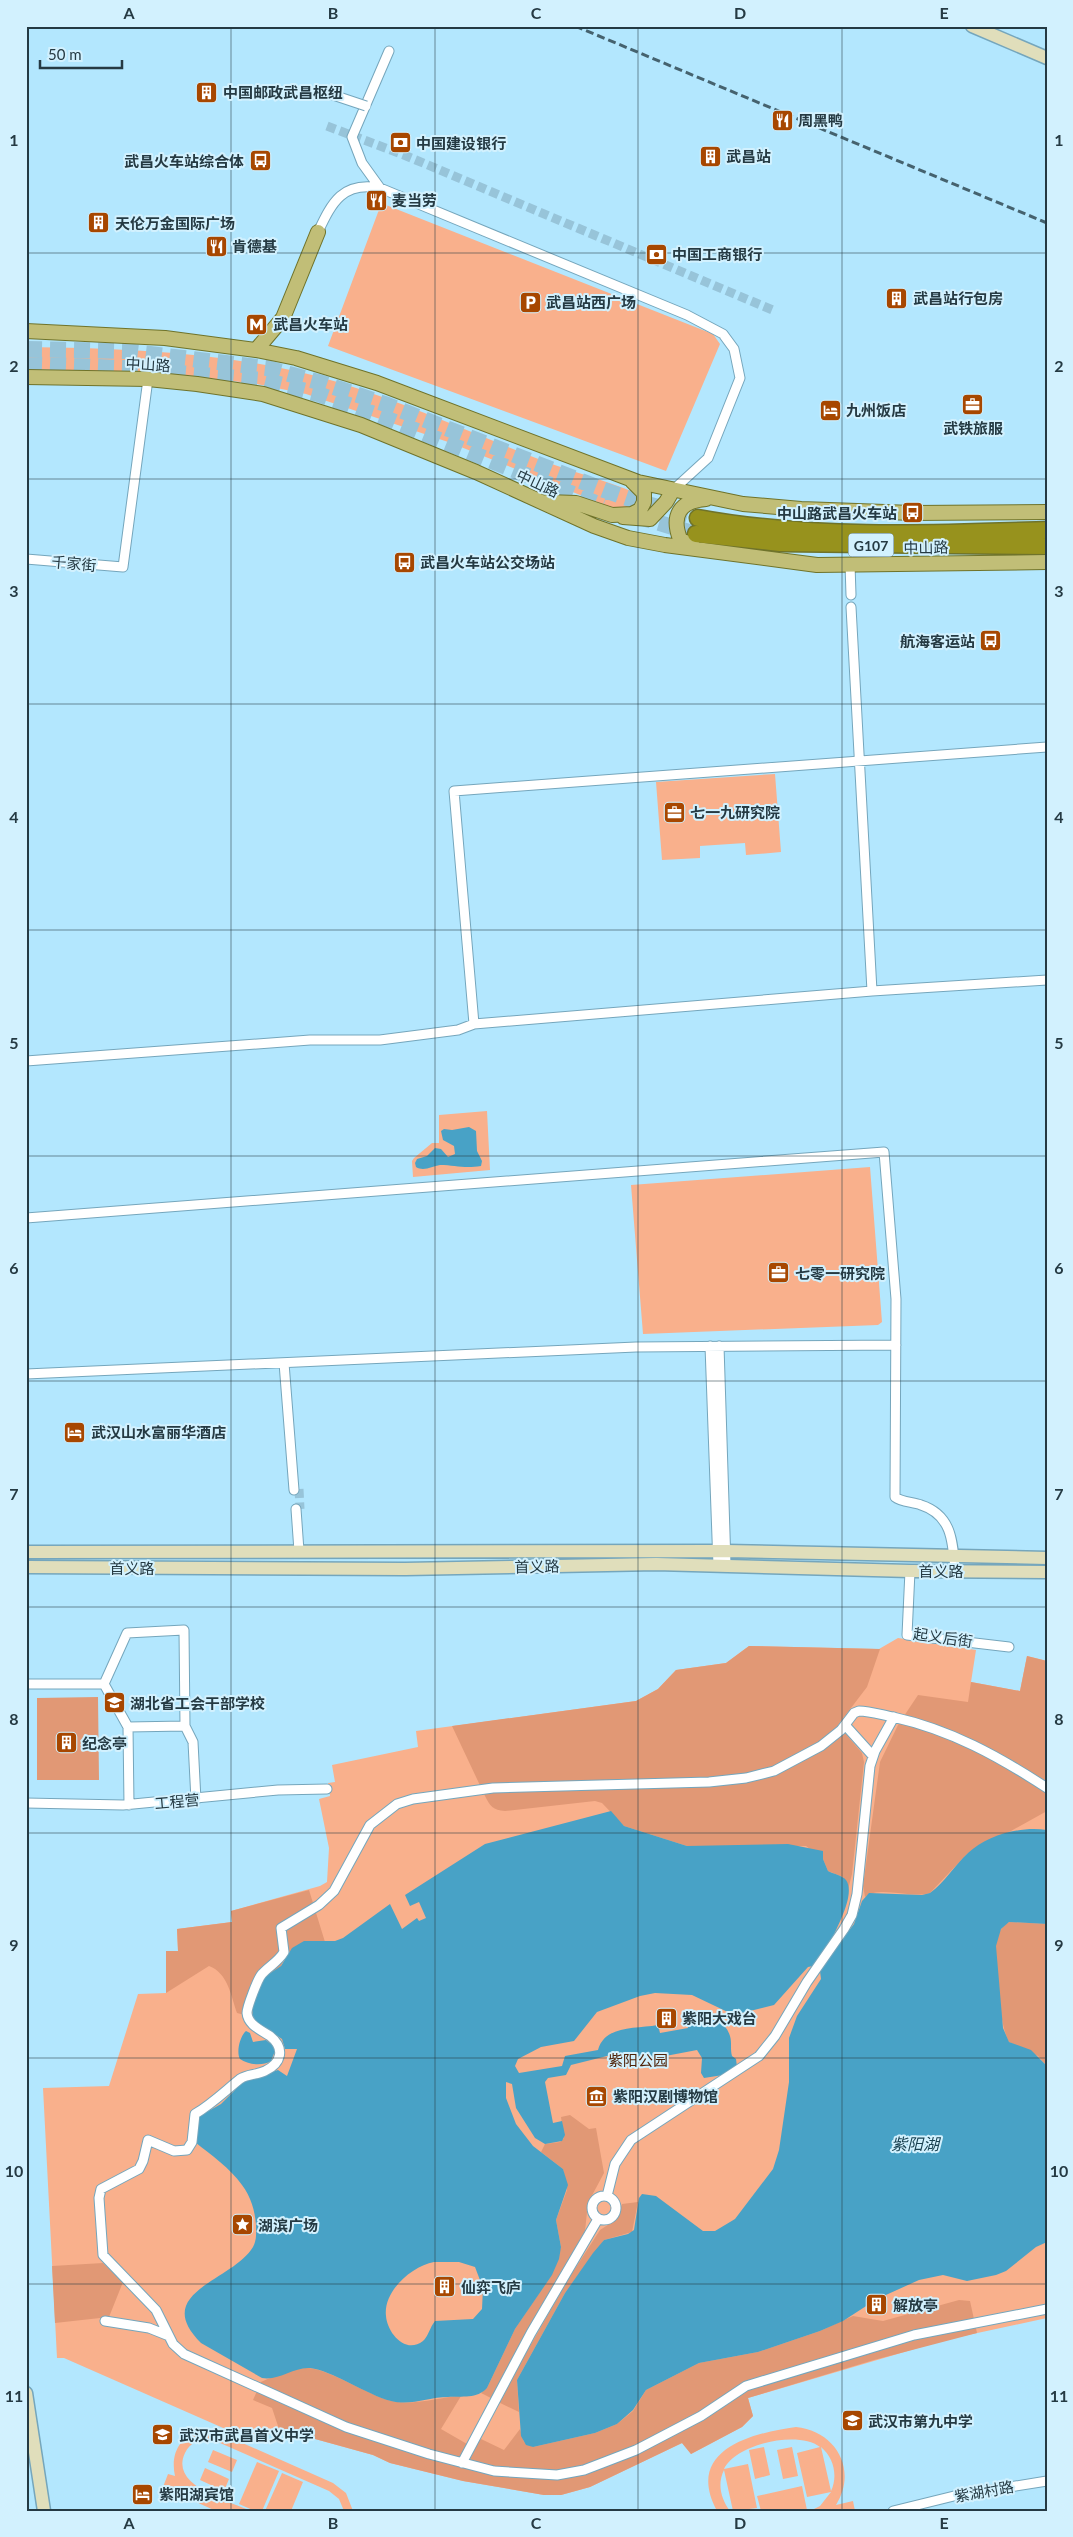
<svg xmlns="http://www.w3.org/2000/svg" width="1073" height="2537" viewBox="0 0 1073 2537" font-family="Lato,'Noto Sans SC',sans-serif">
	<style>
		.green { fill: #f9b08c; fill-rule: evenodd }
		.forest { fill: #e19875 }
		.water { fill: #48a2c6; fill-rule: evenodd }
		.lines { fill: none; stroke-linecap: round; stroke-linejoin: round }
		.street-tunnel { stroke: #97c4d9; stroke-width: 9; stroke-dasharray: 9 4.5; stroke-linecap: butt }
		.highway-tunnel { stroke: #97c4d9; stroke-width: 16; stroke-dasharray: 16 8; stroke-linecap: butt }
		.street-casing { stroke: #75a6bc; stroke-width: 11 }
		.secondary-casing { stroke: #75a6bc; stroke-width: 15 }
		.primary-casing { stroke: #6f732a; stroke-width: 16 }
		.highway-casing { stroke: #6f732a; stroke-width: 19 }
		.street { stroke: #fff; stroke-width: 9 }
		.secondary { stroke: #e0debb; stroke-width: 12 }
		.primary { stroke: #c1be77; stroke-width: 14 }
		.highway { stroke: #97921d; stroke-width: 16 }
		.rail { stroke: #45626e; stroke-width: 3; stroke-dasharray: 8 4; stroke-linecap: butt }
		.street-bridge-casing { stroke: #75a6bc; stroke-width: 11; stroke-linecap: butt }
		.street-bridge { stroke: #fff; stroke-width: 9 }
		.grid { fill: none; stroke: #253a43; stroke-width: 1; stroke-opacity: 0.55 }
		.labels { text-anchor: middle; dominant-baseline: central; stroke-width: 4; stroke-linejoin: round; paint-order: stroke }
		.shield { fill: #d2f1fe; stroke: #59717b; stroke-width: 1 }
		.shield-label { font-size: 14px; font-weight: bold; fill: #253a43 }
		.poi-label { font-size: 15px; font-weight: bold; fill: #253a43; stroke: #d2f1fe; text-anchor: start }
		.street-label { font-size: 15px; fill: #253a43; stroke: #d2f1fe }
		.park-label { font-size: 15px; fill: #502207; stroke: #d2f1fe }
		.water-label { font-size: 16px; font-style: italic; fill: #194151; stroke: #d2f1fe }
		.neatline { fill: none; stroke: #253a43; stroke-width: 2 }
		.grid-label { font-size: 16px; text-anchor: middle; font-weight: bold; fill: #253a43 }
	</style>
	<rect width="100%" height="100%" fill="#b3e7fe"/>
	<path class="green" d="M386,205l327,129 7,10 -54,127 -338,-125 52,-139z
		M26,347c96,1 192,5 286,28 74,19 145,52 216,80 36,15 75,24 111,39v6l-7,10 -22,-3 -159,-64 -145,-49 -49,-10 -88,-11 -143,-4z
		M775,774l6,78 -35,3 -1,-12 -45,3v12l-38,2 -6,-78z
		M487,1111l3,59 -77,7 -1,-16 2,-3 18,-15h7v-28z
		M870,1167l12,155 -4,3 -235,9 -12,-149z
		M898,1638l78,12 -5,32 49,9 7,-35 20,5v657l-102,22 -197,58 5,18 -11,11 -51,27 -9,-11 -92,44 -29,8h-17l-81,-14 -73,-18 -17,-8 -94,-26 -24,13 -191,-84h-7l-14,-270 66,-2 29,-92 28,-1v-42h12l-1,-22 55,-7 -1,-11 89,-25 7,-4 2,-34 -10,-49 11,-3 -2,-13 7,-1 -3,-17 86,-18 -2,-16 220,-30 22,-12 18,-19 50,-7 23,-17 130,3z
		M796,2427c40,4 62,43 40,78l17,-4 2,10h-45l10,-5 11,-14 -24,5 -10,-44 23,-6c-22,-17 -84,-3 -96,22l24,-5 9,44 -24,3 -9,-41c-7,14 -3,29 6,41h-13c-33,-61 35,-78 79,-84zM821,2447c13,11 17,29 10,44z
		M203,2430h10l120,53 13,10 7,18h-9l-5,-12 -10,-8 -118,-52c-11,0 -21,3 -26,14 -16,33 44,48 66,58h-35l-53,-24 5,-13 7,2c-5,-23 5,-40 28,-46z
		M764,2447l6,28 -15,4 -6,-29z
		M792,2447l6,29 -15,3 -6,-29z
		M213,2450l24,10 -5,12 -24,-10z
		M257,2462l22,9 -17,40h-7l-16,-7z
		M205,2468l24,11 -5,12 -24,-11z
		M282,2473l21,9 -12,29h-26z
		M802,2486l5,24 -46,1 -4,-15z"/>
	<path class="forest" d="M749,1646l131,3 -13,38 -29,38 24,28 2,9 -12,112 -4,16 -5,-13 -15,-6 -5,-12 -17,-13h-119l-63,-20 -22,-23 -7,-2 -90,10c-12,-1 -15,-5 -20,-15l-33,-70 184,-25 22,-12 18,-19 50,-7z
		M1027,1656l20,5v150l-36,20 -34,16 -10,7 -37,39c-19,6 -50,-8 -65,4l-2,-11 17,-124 18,-37 20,-30 50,7 3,-20 49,9z
		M98,1697l1,83h-62v-82z
		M309,1890l16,52 -15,-1 -23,12 -6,13 -29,37v14l-15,-4c-6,-17 -9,-40 -28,-47l-43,27v-42h12l-1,-22 55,-7 -1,-11z
		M1009,1922l38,2v142l-9,-10 -29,-14c-9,-15 -16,-84 -13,-101 2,-8 6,-15 13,-19z
		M570,2115l19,14 7,-1 8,45 -16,30 -3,28 -94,167 -10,-5 6,-5 28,-59 31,-46 15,-36 -5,-27 11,-30 -4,-21 -22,-17 4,-8 15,-2 4,-4 -3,-21z
		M638,2202l-6,30 -28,8 -39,53 -48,87 2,32 -21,-10 71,-124 31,-48 17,-11 5,-15z
		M103,2263l20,19 -14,35 -54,6 -3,-57z
		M959,2300l11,1 7,32 -103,27 -126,38 5,18 -11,11 -51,27 -9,-11 -92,44 -29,8h-17l-81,-14 -73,-18 -17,-8 -94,-26 -7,-21 -19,-8 8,-18c13,-6 33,-15 48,-14 22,2 58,27 83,33 22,5 47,-4 69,-5l-20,33 33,19 7,-9 23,11 16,-21 4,13 9,5 62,-14 22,-9 16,-13 13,-21 53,-27 59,-11 62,-21 33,-15 30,5z"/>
	<path class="water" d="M469,1127l7,4 1,20 5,10 -1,5c-17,3 -26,-1 -41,-1 -8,1 -16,7 -24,2l-1,-4 2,-4 10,-3 8,-8 6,1 7,8 7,-3 -1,-8 -11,-6 -2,-9 3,-2 8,1z
		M611,1811l13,15 63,20 101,-2 35,7v8l5,12c5,3 14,4 18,9 10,14 -9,47 -15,61l7,4 16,-21 8,-23 7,-8 53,2 8,-2c15,-11 24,-27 38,-40 20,-18 52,-27 79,-23v94l-38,-2 -8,7 -5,17 7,82 6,14 22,8 16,16v176l-11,5 -30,24 -10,4 -29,6 -24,-6 -24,5 -42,19 -34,22 -23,10 -62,21 -59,11 -53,27 -13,20 -16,14 -22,9 -62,14 -7,-2 -5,-9 -4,-56 48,-87 28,-40 11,-13 24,-6 6,-4 5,-32 3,-4 14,2 47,35h12l20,-12 38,-50 6,-19 10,-68v-44l8,-22 24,-37 -1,-8 -7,-5 -5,1 -34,38 -40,10 -42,-20 -37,-2 -15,3 -43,16 -23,29 -33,6 -23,12 -3,7 4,7 43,-7 3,-10 33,-6c7,-25 37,-21 60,-25l2,8 28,-5 -1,-8c16,-3 37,-4 43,16 2,7 0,13 2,20l4,3 1,8 -14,8 -19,3 -3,-5 1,-15 -5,-8 -42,8 -40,-4 -44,11 -5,10 -18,3 -3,4 8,41 9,-2 3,14 -3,6 -17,3 -10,-6 -19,-30 -4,-24 -6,-2v16l10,26 17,22 30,23 5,16 -12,35 5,27 -2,12 -7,16 -37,54 -28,59c-10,11 -25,8 -39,9 -19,0 -37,9 -57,4 -24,-6 -60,-31 -81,-33 -17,-1 -31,13 -48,10l-61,-35c-51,-51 32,-62 52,-96 4,-7 3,-15 3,-22 -1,-14 -5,-28 -14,-40 -12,-17 -31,-30 -47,-43l3,-25 23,-13 22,-22 35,-12 9,6 10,-27h-12l-3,-10 -29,-20 -1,-16 11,-25 18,-12 11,-18 12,-7h31l8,-3 47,-34 12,25 15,-11 2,3 7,-3 -7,-16 -9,4 -5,-11 80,-51zM434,2262h25l16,5 8,21 -1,21 -9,10 -38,2c-5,6 -7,16 -12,20 -18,14 -36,-9 -37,-25 -3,-25 26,-50 48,-54z
		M246,2031l4,2 3,9 13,-2 6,5 3,6 -4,10c-8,5 -23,4 -31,-2 -4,-7 0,-23 6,-28z"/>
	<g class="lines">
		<path class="street-tunnel" d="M327,126l77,29 371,156
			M299,1489l1,20"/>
		<path class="highway-tunnel" d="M26,349l99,2 142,17 55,15 63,21 219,86 32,11 62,17
			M26,364l97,4 140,12 55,14 62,22 223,90
			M636,516l60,18"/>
		<defs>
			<path id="street" d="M380,188l-18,-25 -10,-26 37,-86
				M318,232c14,-30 25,-51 62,-44l307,127 36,19 11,15 6,29 -32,80 -35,32
				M26,559l97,8 25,-188
				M850,564l1,31
				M872,991l175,-11
				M474,1024l-20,-233 593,-44
				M26,1061l284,-21h70l78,-10 16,-6 398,-33 -21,-384
				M26,1218l858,-66 12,147 -1,198c6,5 18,5 26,8 31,10 32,37 34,66
				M710,1346l8,219
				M719,1346l7,219
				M284,1363l10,127
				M26,1374l610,-27 260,-2
				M296,1509l3,42
				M910,1571l-3,64 102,12
				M26,1684h78l23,-51 57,-3 1,96 8,16 3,58
				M104,1684l24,43 1,78
				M845,1725l28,31
				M128,1727l57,-1
				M1047,1788c-49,-32 -96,-58 -154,-71 -11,-2 -23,-6 -34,-6l-5,2 -13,17 -20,16 -47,25 -28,7 -37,4 -216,6 -80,11 -16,5 -27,21 -36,66 -15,14 -38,23 3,24c-6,10 -15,14 -22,22 -4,4 -15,33 -15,39 1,12 14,17 23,23 15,12 12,27 -5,35 -8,4 -18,3 -25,8 -15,12 -28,25 -45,35l-3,28 -5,8 -13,1 -26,-11 -5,21 -4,8 -38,20 -2,9 4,57 53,55 17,34 11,10 162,73 83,27 65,17 63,4 27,-5 52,-20 65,-34 45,-30 168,-51 133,-26
				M26,1803l97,2 155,-15 49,-1
				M592 2208a12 12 0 1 1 24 0a12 12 0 1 1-24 0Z
				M607,2196l8,-32 16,-24 128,-84 16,-20 32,-54 37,-53 8,-14 5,-21 13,-128 5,-15 19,-34
				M105,2321l44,7 20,8
				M462,2463l69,-130 67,-114
				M893,2511l61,-15 93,-15"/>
			<path id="secondary" d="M972,26l75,32
				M26,1552l700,-1 321,7
				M26,1567l379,2 251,-5 254,7 137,1
				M26,2393l18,118"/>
			<path id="primary" d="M26,331l139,7 91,12 40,8 81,25 261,99 105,22 58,5 112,4 134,-1
				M256,350l27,-32 35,-86
				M26,377l122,2 49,5 66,10 98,31 115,47 118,54 34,12 37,7 152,20 230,-3
				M547,502l29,1 36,12 20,-1 8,-4 4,-8v-9l-12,-12
				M623,517l27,2 16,-17 7,-12
				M694,547l-14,-8c-9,-24 0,-38 26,-40"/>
			<path id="highway" d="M698,518c114,21 234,16 349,12
				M696,534l84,9 267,3"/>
		</defs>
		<use href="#street" class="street-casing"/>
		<use href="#secondary" class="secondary-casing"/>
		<use href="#primary" class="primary-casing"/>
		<use href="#highway" class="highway-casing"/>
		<use href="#street" class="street"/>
		<use href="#secondary" class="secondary"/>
		<use href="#primary" class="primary"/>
		<use href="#highway" class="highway"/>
		<path class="rail" d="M575,26l472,197"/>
		<defs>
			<path id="street-bridge" d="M321,91l45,15"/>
		</defs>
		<use href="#street-bridge" class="street-bridge-casing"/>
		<use href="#street-bridge" class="street-bridge"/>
	</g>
	<path class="grid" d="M231,26v2485M435,26v2485M638,26v2485M842,26v2485M26,253h1021M26,479h1021M26,704h1021M26,930h1021M26,1156h1021M26,1381h1021M26,1607h1021M26,1833h1021M26,2058h1021M26,2284h1021"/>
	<defs>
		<symbol id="building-square" viewBox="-11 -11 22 22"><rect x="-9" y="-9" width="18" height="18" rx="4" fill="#a74700" stroke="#d2f1fe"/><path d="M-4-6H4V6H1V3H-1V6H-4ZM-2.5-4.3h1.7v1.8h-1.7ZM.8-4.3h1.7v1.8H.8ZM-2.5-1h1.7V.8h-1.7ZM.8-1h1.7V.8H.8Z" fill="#fff"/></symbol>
		<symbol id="restaurant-square" viewBox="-11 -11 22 22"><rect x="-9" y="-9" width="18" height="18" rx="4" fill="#a74700" stroke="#d2f1fe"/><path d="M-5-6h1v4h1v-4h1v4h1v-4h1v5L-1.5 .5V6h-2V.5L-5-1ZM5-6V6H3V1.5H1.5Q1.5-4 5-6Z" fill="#fff"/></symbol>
		<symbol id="bank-square" viewBox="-11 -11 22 22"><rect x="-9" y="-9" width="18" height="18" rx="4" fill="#a74700" stroke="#d2f1fe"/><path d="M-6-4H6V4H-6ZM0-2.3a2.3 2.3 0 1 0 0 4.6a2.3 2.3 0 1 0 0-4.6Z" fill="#fff"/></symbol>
		<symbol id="bus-square" viewBox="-11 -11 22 22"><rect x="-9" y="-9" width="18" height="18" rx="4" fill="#a74700" stroke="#d2f1fe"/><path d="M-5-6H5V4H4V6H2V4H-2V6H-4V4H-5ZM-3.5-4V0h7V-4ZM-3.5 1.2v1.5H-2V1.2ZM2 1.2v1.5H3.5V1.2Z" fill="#fff"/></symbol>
		<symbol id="parking-square" viewBox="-11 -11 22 22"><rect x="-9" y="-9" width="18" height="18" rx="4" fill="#a74700" stroke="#d2f1fe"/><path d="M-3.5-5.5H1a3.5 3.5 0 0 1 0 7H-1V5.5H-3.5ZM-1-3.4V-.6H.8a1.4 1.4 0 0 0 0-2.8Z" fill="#fff"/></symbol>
		<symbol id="metro-square" viewBox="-11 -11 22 22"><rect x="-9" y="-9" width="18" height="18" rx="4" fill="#a74700" stroke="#d2f1fe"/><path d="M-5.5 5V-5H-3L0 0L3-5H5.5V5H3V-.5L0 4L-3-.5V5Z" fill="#fff"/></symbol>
		<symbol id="office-square" viewBox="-11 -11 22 22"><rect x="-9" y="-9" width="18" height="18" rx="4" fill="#a74700" stroke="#d2f1fe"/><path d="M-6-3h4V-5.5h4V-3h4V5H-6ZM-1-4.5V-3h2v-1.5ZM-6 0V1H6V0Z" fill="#fff"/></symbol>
		<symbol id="hotel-square" viewBox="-11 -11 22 22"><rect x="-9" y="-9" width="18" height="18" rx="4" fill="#a74700" stroke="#d2f1fe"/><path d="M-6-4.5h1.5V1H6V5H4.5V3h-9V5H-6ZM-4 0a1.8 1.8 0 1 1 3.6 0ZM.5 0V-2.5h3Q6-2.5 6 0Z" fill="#fff"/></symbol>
		<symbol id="school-square" viewBox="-11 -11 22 22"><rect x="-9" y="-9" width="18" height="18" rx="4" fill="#a74700" stroke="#d2f1fe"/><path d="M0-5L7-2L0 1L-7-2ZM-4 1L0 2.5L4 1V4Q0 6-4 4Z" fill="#fff"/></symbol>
		<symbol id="museum-square" viewBox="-11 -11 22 22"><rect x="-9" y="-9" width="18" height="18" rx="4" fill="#a74700" stroke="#d2f1fe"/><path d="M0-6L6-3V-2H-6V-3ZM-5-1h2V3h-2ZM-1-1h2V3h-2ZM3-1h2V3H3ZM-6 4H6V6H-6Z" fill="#fff"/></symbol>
		<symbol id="sight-square" viewBox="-11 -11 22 22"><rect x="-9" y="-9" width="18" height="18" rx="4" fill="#a74700" stroke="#d2f1fe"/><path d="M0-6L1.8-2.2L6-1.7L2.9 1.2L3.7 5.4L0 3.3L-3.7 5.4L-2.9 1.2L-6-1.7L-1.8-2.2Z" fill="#fff"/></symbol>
	</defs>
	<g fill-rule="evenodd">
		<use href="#building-square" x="194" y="80" width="25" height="25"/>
		<use href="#restaurant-square" x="770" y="108" width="25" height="25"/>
		<use href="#bank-square" x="388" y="130" width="25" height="25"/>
		<use href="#building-square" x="698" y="144" width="25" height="25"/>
		<use href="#bus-square" x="248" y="148" width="25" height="25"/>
		<use href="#restaurant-square" x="364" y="188" width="25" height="25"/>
		<use href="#building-square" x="86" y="210" width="25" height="25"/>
		<use href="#restaurant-square" x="204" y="234" width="25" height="25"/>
		<use href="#bank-square" x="644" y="242" width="25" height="25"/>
		<use href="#building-square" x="884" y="286" width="25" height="25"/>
		<use href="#parking-square" x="518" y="290" width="25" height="25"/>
		<use href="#metro-square" x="244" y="312" width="25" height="25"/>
		<use href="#office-square" x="960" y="392" width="25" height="25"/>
		<use href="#hotel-square" x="818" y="398" width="25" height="25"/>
		<use href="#bus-square" x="900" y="500" width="25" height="25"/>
		<use href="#bus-square" x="392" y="550" width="25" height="25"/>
		<use href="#bus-square" x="978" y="628" width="25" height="25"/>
		<use href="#office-square" x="662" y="800" width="25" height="25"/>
		<use href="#office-square" x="766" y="1260" width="25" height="25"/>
		<use href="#hotel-square" x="62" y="1420" width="25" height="25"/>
		<use href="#school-square" x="102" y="1690" width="25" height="25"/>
		<use href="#building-square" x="54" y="1730" width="25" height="25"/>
		<use href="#building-square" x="654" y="2006" width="25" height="25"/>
		<use href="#museum-square" x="584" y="2084" width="25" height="25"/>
		<use href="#sight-square" x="230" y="2212" width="25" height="25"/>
		<use href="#building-square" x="432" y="2274" width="25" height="25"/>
		<use href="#building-square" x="864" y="2292" width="25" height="25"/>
		<use href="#school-square" x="840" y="2408" width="25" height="25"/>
		<use href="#school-square" x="150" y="2422" width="25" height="25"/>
		<use href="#hotel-square" x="130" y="2482" width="25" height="25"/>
	</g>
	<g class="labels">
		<rect class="shield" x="848.5" y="533.5" width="45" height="23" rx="4"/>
		<g class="shield-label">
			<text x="871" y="545">G107</text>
		</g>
		<g class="poi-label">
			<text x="223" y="92">中国邮政武昌枢纽</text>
			<text x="798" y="120">周黑鸭</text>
			<text x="416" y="143">中国建设银行</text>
			<text x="726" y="156">武昌站</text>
			<text x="244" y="161" text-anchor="end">武昌火车站综合体</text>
			<text x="392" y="200">麦当劳</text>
			<text x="115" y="223">天伦万金国际广场</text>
			<text x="232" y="246">肯德基</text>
			<text x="672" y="254">中国工商银行</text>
			<text x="913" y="298">武昌站行包房</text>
			<text x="546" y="302">武昌站西广场</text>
			<text x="273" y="324">武昌火车站</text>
			<text x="846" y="410">九州饭店</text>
			<text x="973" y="428" text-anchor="middle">武铁旅服</text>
			<text x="897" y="513" text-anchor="end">中山路武昌火车站</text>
			<text x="420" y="562">武昌火车站公交场站</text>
			<text x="975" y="641" text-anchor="end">航海客运站</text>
			<text x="690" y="812">七一九研究院</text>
			<text x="795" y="1273">七零一研究院</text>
			<text x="91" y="1432">武汉山水富丽华酒店</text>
			<text x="130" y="1703">湖北省工会干部学校</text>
			<text x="82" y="1743">纪念亭</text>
			<text x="682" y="2018">紫阳大戏台</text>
			<text x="613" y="2096">紫阳汉剧博物馆</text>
			<text x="258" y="2225">湖滨广场</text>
			<text x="461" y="2287">仙弈飞庐</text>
			<text x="893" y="2305">解放亭</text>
			<text x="868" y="2421">武汉市第九中学</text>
			<text x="179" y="2435">武汉市武昌首义中学</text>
			<text x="159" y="2494">紫阳湖宾馆</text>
		</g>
		<g class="street-label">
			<text transform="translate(148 364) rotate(3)">中山路</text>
			<text transform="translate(538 483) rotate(25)">中山路</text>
			<text transform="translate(926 547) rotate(-1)">中山路</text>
			<text transform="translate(74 563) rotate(5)">千家街</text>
			<text transform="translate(537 1566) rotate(-1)">首义路</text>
			<text x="132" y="1568">首义路</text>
			<text x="941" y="1571">首义路</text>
			<text transform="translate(943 1637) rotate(8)">起义后街</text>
			<text transform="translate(177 1801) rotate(-5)">工程营</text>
			<text transform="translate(984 2491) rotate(-10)">紫湖村路</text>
		</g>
		<g class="park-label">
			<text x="638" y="2060">紫阳公园</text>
		</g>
		<g class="water-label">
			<text x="915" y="2143">紫阳湖</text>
		</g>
	</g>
	<rect width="1073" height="2537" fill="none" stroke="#d2f1fe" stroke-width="55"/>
	<path d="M40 60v8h82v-8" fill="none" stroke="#253a43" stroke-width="2.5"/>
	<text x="48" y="60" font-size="15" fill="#253a43" stroke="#d2f1fe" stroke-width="4" paint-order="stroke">50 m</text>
	<rect x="28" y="28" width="1018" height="2482" class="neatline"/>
	<g class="grid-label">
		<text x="129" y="19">A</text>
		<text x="333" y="19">B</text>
		<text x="536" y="19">C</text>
		<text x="740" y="19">D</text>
		<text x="944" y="19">E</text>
		<text x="14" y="146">1</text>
		<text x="1059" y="146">1</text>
		<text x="14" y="372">2</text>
		<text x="1059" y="372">2</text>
		<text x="14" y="597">3</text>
		<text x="1059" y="597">3</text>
		<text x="14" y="823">4</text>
		<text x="1059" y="823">4</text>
		<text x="14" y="1049">5</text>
		<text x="1059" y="1049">5</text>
		<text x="14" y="1274">6</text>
		<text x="1059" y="1274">6</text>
		<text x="14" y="1500">7</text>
		<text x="1059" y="1500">7</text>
		<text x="14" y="1725">8</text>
		<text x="1059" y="1725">8</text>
		<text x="14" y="1951">9</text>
		<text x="1059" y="1951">9</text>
		<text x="14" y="2177">10</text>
		<text x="1059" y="2177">10</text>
		<text x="14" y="2402">11</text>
		<text x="1059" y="2402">11</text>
		<text x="129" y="2529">A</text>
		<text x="333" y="2529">B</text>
		<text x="536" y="2529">C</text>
		<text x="740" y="2529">D</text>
		<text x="944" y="2529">E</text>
	</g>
</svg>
